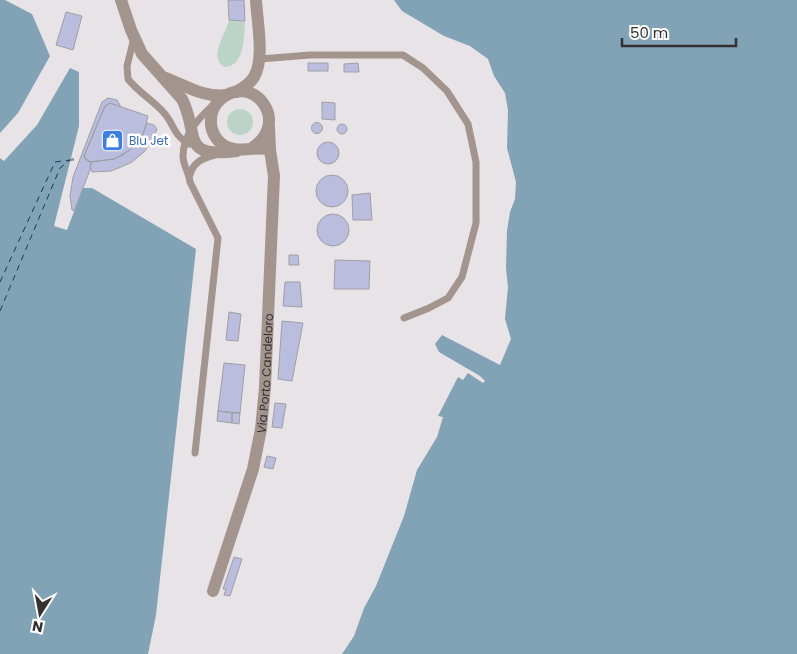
<svg xmlns="http://www.w3.org/2000/svg" width="797" height="654" viewBox="0 0 797 654" font-family="Poppins,sans-serif">
	<style>
		.green { fill: #bcd3c8 }
		.water { fill: #82a2b6 }
		.lines { fill: none; stroke-linecap: round; stroke-linejoin: round }
		.ferry { stroke: #113d53; stroke-width: 1; stroke-dasharray: 6 5; stroke-linecap: butt }
		.building { fill: #babddd; stroke: #9f9fa5 }
		.path { stroke: #908c8f; stroke-width: 2.5; stroke-dasharray: 4 2.5; stroke-linecap: butt }
		.service { stroke: #a3958d; stroke-width: 7 }
		.minor { stroke: #a3958d; stroke-width: 12 }
		.labels { text-anchor: middle; dominant-baseline: central; stroke-width: 5; stroke-linejoin: round; paint-order: stroke }
		.shop-label { font-size: 12px; fill: #366cbe; stroke: #fff; text-anchor: start }
		.street-label { font-size: 12px; fill: #333132; stroke: #fff }
	</style>
	<rect width="100%" height="100%" fill="#e8e3e7"/>
	<path class="green" d="M229,20l16,1c-1,15 0,46 -21,46 -16,-11 2,-33 5,-47z
		M227 122a13 13 0 1 1 26 0a13 13 0 1 1-26 0Z"/>
	<path class="water" d="M0,0h5l27,14 18,42 -32,57 -18,20z
		M394,0h403v654h-455l12,-18 10,-28 12,-22 28,-70 13,-46 20,-33 6,-20 -5,-1 20,-39 5,3 5,-7 15,10 2,-2 -5,-5 -41,-24 -4,-8 7,-9 58,30 11,-26 -6,-20 3,-32 -2,-19 1,-37 3,-19 5,-13 1,-17 -9,-34 1,-38 -3,-17 -11,-17 -6,-17 -18,-13 -26,-10 -42,-25z
		M70,68l9,4v54l-25,100 13,4 16,-42h9l104,61 -40,366 -8,39h-148v-496l4,3 33,-36z"/>
	<g class="lines">
		<path class="ferry" d="M0,282l55,-120 15,-2
			M0,311l60,-143 10,-8"/>
	</g>
	<path class="building" d="M228,0h16l1,21 -16,-1z
		M66,12l16,4 -9,34 -17,-5z
		M308,63h20v8h-20z
		M358,63l1,9h-15v-8z
		M108,98l9,2 4,7 -11,-4 -5,3 -21,50 1,3 6,3 -1,8 -16,41 -2,-1 -2,-14 3,-19 29,-75z
		M322,102l13,1v17l-13,-1z
		M110,103l38,13 -4,16 -8,13 -13,10 -9,4 -25,3 -5,-6 21,-50z
		M311.5 128a5.5 5.5 0 1 1 11 0a5.5 5.5 0 1 1-11 0Z
		M147,123l7,2 3,4 -5,12 -8,11 -12,10 -11,5 -10,4 -19,1 -2,-4 1,-6 23,-3 16,-9 11,-12z
		M337 129a5 5 0 1 1 10 0a5 5 0 1 1-10 0Z
		M317 153a11 11 0 1 1 22 0a11 11 0 1 1-22 0Z
		M316 191a16 16 0 1 1 32 0a16 16 0 1 1-32 0Z
		M370,193l2,27h-19l-1,-25z
		M317 230a16 16 0 1 1 32 0a16 16 0 1 1-32 0Z
		M289,255h9l1,10h-10z
		M335,260l35,1 -1,28h-35z
		M285,282h15l2,25 -19,-1z
		M229,312l12,2 -3,27 -12,-1z
		M282,321l21,2 -11,58 -14,-2z
		M224,363l21,2 -5,48 -22,-2z
		M275,403l11,1 -4,24 -10,-1z
		M218,411l14,2v10l-15,-2z
		M232,413h8l-1,11 -7,-1z
		M267,456l9,2 -3,11 -9,-2z
		M234,557l8,2 -12,37 -6,-1 2,-6h-3z"/>
	<g class="lines">
		<path class="path" d="M70,160l6,-1"/>
		<path class="service" d="M134,38l-7,28 1,13c10,13 26,22 37,35 9,11 9,22 24,30
			M260,59l50,-4h93l20,13 24,23 21,33 8,38v61l-14,54 -14,21 -19,10 -25,10
			M190,175c3,-13 13,-17 25,-20
			M195,453l23,-215 -28,-56c-1,-9 -7,-17 -7,-26 0,-21 15,-37 29,-50"/>
		<g class="minor">
			<path d="M121,0l10,30 11,24 40,45c18,35 -3,60 55,52"/>
			<path d="M166,78c20,8 38,20 60,17"/>
			<path d="M236,92c7,-4 14,-8 18,-15 11,-18 3,-56 2,-77"/>
			<path d="M252,148c40,-26 1,-76 -31,-49 -6,5 -10,13 -10,21 -1,10 5,21 14,26 14,8 30,-1 45,4l-1,-23"/>
			<path id="s1" d="M213,591l40,-122 8,-40 4,-42 9,-211 -4,-26"/>
		</g>
	</g>
	<defs>
		<symbol id="shop-square" viewBox="-11 -11 22 22"><rect x="-9" y="-9" width="18" height="18" rx="4" fill="#3f7fe0" stroke="#fff"/><path d="M-5-2.5h2.3a2.7 3.5 0 0 1 5.4 0H5L5.5 6h-11ZM-1.5-2.5h3a1.5 2.3 0 0 0-3 0Z" fill="#fff"/></symbol>
	</defs>
	<g fill-rule="evenodd">
		<use href="#shop-square" x="100" y="128" width="25" height="25"/>
	</g>
	<g class="labels">
		<g class="shop-label">
			<text x="129" y="140">Blu Jet</text>
		</g>
		<g class="street-label">
			<text stroke="none"><textPath href="#s1" startOffset="225">Via Porto Candeloro</textPath></text>
		</g>
	</g>
	<g transform="translate(40 614) rotate(191)" stroke="#ffffff" stroke-width="4" paint-order="stroke">
	<path d="M0-4L9 19L0 12L-9 19Z" fill="#333132"/>
	<text y="-8" font-size="14" font-weight="bold" text-anchor="middle" fill="#333132">N</text>
	</g>
	<path d="M622 38v8h114v-8" fill="none" stroke="#333132" stroke-width="2.5"/>
	<text x="630" y="38" font-size="15" fill="#333132" stroke="#ffffff" stroke-width="4" paint-order="stroke">50 m</text>
</svg>
